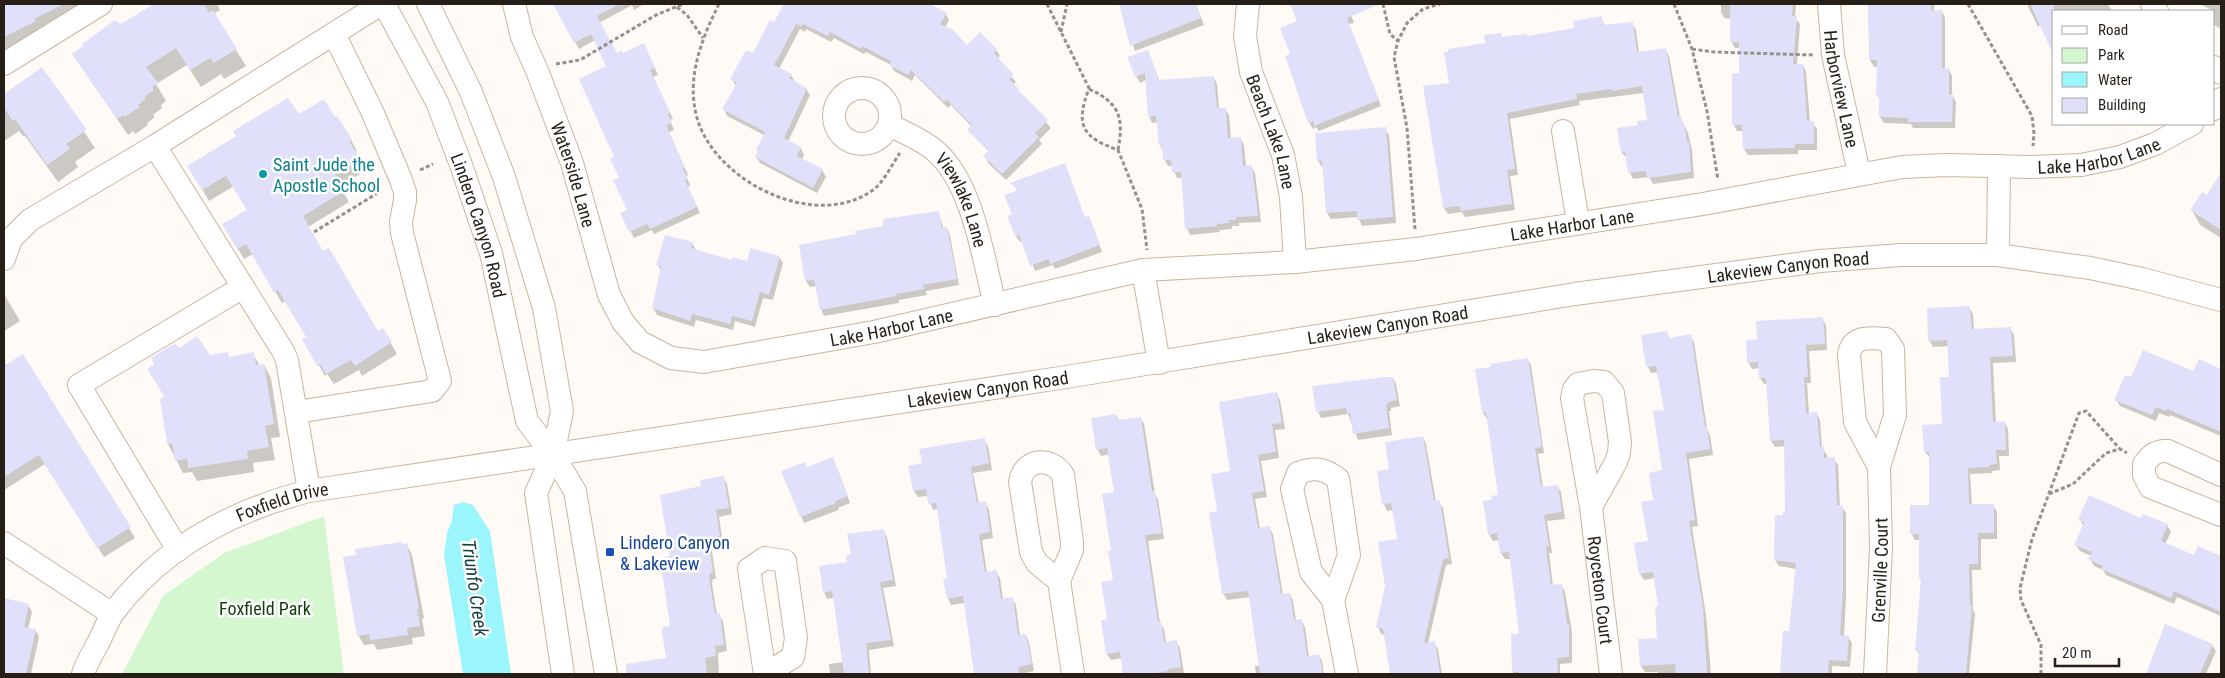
<svg xmlns="http://www.w3.org/2000/svg" width="2225" height="678" viewBox="0 0 2225 678" font-family="'Roboto Condensed',sans-serif">
	<style>
		.green { fill: #d5f7d0 }
		.water { fill: #9af6fc }
		.shadow { fill: #0003 }
		.building { fill: #e0e0fa }
		.lines { fill: none; stroke-linecap: round; stroke-linejoin: round }
		.minor-casing { stroke: #c9b5a0; stroke-width: 24 }
		.path { stroke: #97918c; stroke-width: 3; stroke-dasharray: 4 2.5; stroke-linecap: butt }
		.minor { stroke: #fff; stroke-width: 22 }
		.culture-dot { fill: #0f9aa8; stroke: #fff; stroke-width: 2 }
		.transit-dot { fill: #1a4fb4; stroke: #fff; stroke-width: 2 }
		.labels { text-anchor: middle; dominant-baseline: central; stroke-width: 5; stroke-linejoin: round; paint-order: stroke }
		.street-label { font-size: 18px; fill: #261f17; stroke: #fff }
		.culture-label { font-size: 18px; fill: #0d838f; stroke: #fff; text-anchor: start }
		.transit-label { font-size: 18px; fill: #164399; stroke: #fff; text-anchor: start }
		.park-label { font-size: 18px; fill: #113f0b; stroke: #fff }
		.water-label { font-size: 19px; font-style: italic; fill: #123f41; stroke: #fff }
	</style>
	<rect width="100%" height="100%" fill="#fffaf6"/>
	<path class="green" d="M324,516l20,158h-222l41,-78 61,-43z"/>
	<path class="water" d="M463,502l10,3 17,26 21,143h-48l-19,-119 3,-22 5,-13 2,-15z"/>
	<path class="shadow" d="M4,4h95l-95,54z
		M157,4h60l3,6 -5,3 1,5 30,48 -22,13 -3,-5 -20,13 -14,-22 -31,19 10,17 -5,4 1,3 -9,7 2,2 -8,6 1,2 -13,9 -2,-3 -5,4 -55,-80z
		M554,4h90l-10,6 -2,-5 -33,18 18,31 30,-3 11,24 -5,2 20,42 -3,1 4,10 -5,2 19,43 -2,1 4,9 -2,2 12,26 -46,21 -2,-4 -18,8 -12,-24 6,-3 -12,-54 -8,-90 -13,-27 -16,9z
		M785,4h142l19,10 3,6 -4,8 22,19 13,-13 16,16 4,6 -3,3 19,23 -3,3 38,43 -12,12 3,4 -36,36 -18,-17 -3,-7 4,-4 -20,-22 3,-3 -21,-22 -3,3 -33,-33 -3,6 -18,-10 -3,-6 -25,-13 -2,2 -30,-16 -3,4 -25,-13 -1,3 -5,-3 -21,40 12,6 4,7 11,7 4,6 -22,47 13,6 3,7 -2,4 20,11 4,7 -9,16 -57,-30 -4,-6 3,-5 -2,-2 7,-15 -37,-19 -3,-7 12,-23 -4,-7 21,-24 22,-31z
		M1120,4h76l8,21 -69,26z
		M1292,4h55l7,19 -5,1 32,82 -62,25 -3,-4 -3,2 -4,-7 -17,-68 7,-32z
		M1721,4h75l-1,14 5,6 -3,41h6l3,7 4,51h3l4,6v21h-19v4l-50,1 -4,-6v-18h-7l-3,-6 7,-51 -1,-26h-5l-4,-7v-22l-7,-1 -3,-6z
		M1868,4h66v7h8l3,7v51h4l3,7v19l4,7 -1,26h-42l-2,-4 -27,-1 -4,-6v-16l-2,-5v-29h-4l-4,-7z
		M2027,4h81l4,7h-58l-16,16z
		M2200,4h21v25l-7,-4v-14z
		M1601,18l4,8 27,-3 4,7 3,23 26,-4 4,7 11,61 8,16 4,17 2,28 -41,6 -4,-7 -16,2 -3,-6 -2,-14 -6,-6 -3,-24 20,-3 10,-5 -5,-28 -65,8 1,4 -70,14 8,56 -8,1 5,34 -50,7 -3,-5 -14,2 -4,-6 -19,-121 25,-3 36,-40 14,-10 3,4 24,-1 48,-8z
		M1148,51l12,31 54,-4 3,6 2,25h6l4,6 2,24 9,-1 4,7 2,22 5,-1 4,7 6,49 -22,1v3h-7v3l-13,1 1,2 -30,3 -3,-7 -4,-50h-6l-5,-12h-4l-3,-6 -1,-8 -4,-7 -2,-23 -6,1 -3,-7 -3,-36 -6,3 -4,-7z
		M42,69l53,79 -20,14 3,5 -20,15 -33,-46 -1,1 -5,-6 -15,10v-45z
		M298,116l53,24 6,11 -3,1 11,19 -25,15 9,16 -41,25 15,26 54,79 6,-3 14,25 -35,22 -3,-6 -25,14 -7,-10 -2,2 -21,-36 4,-2 -22,-37 -4,2 -29,-49 -9,5 -20,-34 24,-15 -14,-24 -25,15 -20,-34z
		M1385,129l4,6 7,88 -34,3 -4,-9 -27,2 -4,-6 -3,-46h-2l-4,-6z
		M1064,164l21,54 3,-1 4,7 10,28 -47,17 -2,-4 -18,6 -12,-30 -3,1 -4,-6 -7,-19 4,-2 5,-24 -6,-8z
		M2221,174v64l-21,-13 -8,-15 15,-13z
		M938,212l6,17 3,-1 3,7 9,50 -33,6 1,4 -28,5v3l-75,13 -3,-7 -5,-23 -6,1 -4,-6 -6,-35 57,-11z
		M692,243l4,7 37,11 15,2 31,-6 4,6 -10,37 -10,-2 -8,29 -20,-6 -2,9 -37,-10 -2,7 -37,-12 -4,-7 8,-37 -3,-6z
		M4,294l16,27 -16,10z
		M1969,307l4,7 1,16 36,-2 4,7 2,27 -23,1 3,60 8,-1 4,7 1,27h-10l1,14 -8,1v2l-22,1 2,31h21l4,7v27h-16v31h-9l1,40 2,4 -6,60h-51l2,-18 -3,-5 5,-70 -2,-3v-38h-5l-4,-7 20,-27 -1,-48 -5,-6 18,-27 7,-47 -1,-32 -16,1 -3,-6z
		M1822,319l4,6 1,25 -18,1 2,32h-4l2,31h8l3,6 2,28 5,7v4h7l4,6 2,42h2l4,6v84l-2,39 4,1 4,6 -2,24 -18,-1v8h-51l3,-42 6,1 6,-64 -17,-3 -4,-6 9,-44 3,-3 -1,-67 -11,1 -4,-6 -4,-57h-3l-4,-6 -1,-10 -7,1 -4,-7 10,-22z
		M1666,332l4,7 20,-3 4,6 13,87 3,6 3,20 -24,4 9,67 -6,1 14,88 5,59h-53v-2h-13l-4,-6 17,-27 2,-31 -5,-30 -11,2 -4,-6 -5,-30 14,-2 6,-41 8,-30 2,-60 -6,-39 -8,1 -3,-6z
		M178,349l31,8 18,-4 3,5 23,-4 7,12 4,-1 7,13 9,59 -9,1 4,22 -22,3 1,9 -57,9 -5,-9 -9,1 -15,-29 -3,-48z
		M22,356l113,182 -31,19 -59,-93 -41,26v-129l3,5z
		M1527,359l4,6 13,88 -6,1 5,34 14,-2 4,6 4,27 -18,2 5,32h-3l4,33h9l3,6 7,40v31l-12,1v10h-46l-1,-2 7,-37 -9,-76h-6l-4,-6 -2,-13 -6,1 -4,-7 5,-33 6,-5 -11,-77h-2l-4,-6z
		M2200,361l21,9v66l-51,-21 -1,2 -10,-4 -3,8 -36,-15 -4,-6 15,-21 62,-7z
		M1393,378l3,6 4,22 -9,2v3h-2l3,24 -34,5 -10,-26 -27,4 -3,-6z
		M1277,394l3,6 5,29 -10,1 4,28 -18,3 6,36 -12,2 5,30 9,-2 4,7 10,61 7,-1 3,7 3,20 5,-1 4,7 4,30 10,-2 3,6 2,13h-68l-1,-8h5l-10,-69 -23,3 -4,-7 -5,-81 13,-40z
		M1116,415l3,6 22,-3 3,6 11,70 3,5 6,40 -16,2 12,82 4,6 2,14 10,-1 4,6 4,25 -59,1 -3,-16 -11,2 -4,-6 2,-34 5,-39 -2,-30 4,-58 -6,-39 -9,2 -4,-7z
		M1423,437l3,7 10,58h3l4,6 9,56 -6,1 -18,79 6,-1 4,6 4,25h-51l-6,-39 -4,-1 -3,-7 20,-87 -5,-30 -6,1 -3,-7 7,-34z
		M984,440l4,6 4,24 -19,3 6,31 6,-1 4,6 4,29 -11,2 5,33 9,-1 4,6 3,21 9,-1 4,7 4,31 6,-1 3,7 5,29 -13,3h-45l-11,-71 -14,2 -3,-7 1,-18 -11,-71 -5,1 -5,-14 -10,1 -4,-6 -4,-24 13,-3z
		M836,465l14,38 -12,5 1,2 -35,13 -21,-51z
		M723,477l4,7 5,30 -13,3 4,26 -12,2 5,34h-3l-1,5 5,31h2l4,6 4,30 -9,2 1,21h-62l-2,-13 12,-2 5,-32 -1,-70 31,-70z
		M2080,520h62l25,5 4,7 -6,12 30,13 4,-9 22,10v58l-44,-19 -3,7 -68,-29 -3,-5 -9,-4 -4,-7 1,-3 -11,-5 -4,-6 8,-18z
		M883,530l4,7 9,49 -13,2 11,58 -25,4 2,24h-41l-1,-10 15,-2 -10,-64 -7,1 -3,-7 24,-29 4,-8z
		M407,545l5,10 12,63 -2,1 3,17 -13,2 1,6 -36,6 -3,-6 -10,1 -6,-10z
		M4,599l24,6 4,7 -4,17 8,2 3,6 -8,37h-27z
		M2166,625l46,20 4,6 -10,23h-58z"/>
	<path class="building" d="M4,4h60l-30,15 2,2 -32,16z
		M154,4h50l5,8 4,-2 24,39 -23,14 -4,-5 -20,12 -14,-22 -30,19 12,16 -6,4 2,3 -10,7 2,2 -8,6 2,2 -16,10 -1,-2 -6,4 -45,-65 11,-8 -1,-2 33,-24 6,4z
		M553,4h67l-23,12 20,37 5,-3 1,3 21,-10 11,25 -5,2 20,42 -2,2 4,9 -6,2 19,43 -2,1 5,10 -3,1 12,27 -47,22 -3,-5 -18,8 -9,-19 7,-3 -14,-30 6,-2 -9,-19 4,-2 -35,-78 27,-13 -15,-32 -17,9z
		M784,4h146l17,9 -7,11 13,6 14,15 13,-13 17,17 -3,4 20,22 -5,4 10,10 -1,1 30,30 -13,13 4,4 -37,37 -19,-18 6,-5 -22,-21 5,-5 -25,-25 -3,2 -33,-32 -3,5 -19,-10 2,-4 -29,-15 -1,3 -31,-17 -2,4 -25,-12 -2,2 -5,-2 -22,41 18,9 -3,4 18,10 -23,50 17,9 -4,9 26,13 -10,19 -58,-31 3,-6 -2,-1 9,-18 -43,-23 15,-26 -7,-4 16,-29 7,3 17,-33 4,2z
		M1119,4h77l5,14 -71,28z
		M1290,4h90l-33,14 32,82 -65,26v-5l-6,2 -23,-67 5,-2 -10,-26 17,-7z
		M1730,4h63l-1,12h5l-4,48h10l4,57h7v23h-19v4l-52,1 -1,-24h-10v-51l7,-1v-31h-9z
		M1868,4h63v6h11v58h7v27l4,-1 -1,28h-44v-4l-29,-1v-21h-3l1,-36h-8z
		M2030,4h24v52z
		M1602,16l1,9 30,-3 4,30 29,-4 12,68h3l2,10h2l2,16h2l2,30 -43,6 -3,-7 -17,2 -3,-21 -4,1 -4,-25 21,-3 -1,-4 10,-1 -5,-34 -29,5 -1,-2 -36,5 1,5 -70,14 8,56 -8,1 5,34 -52,7v-5l-17,2 -20,-122 26,-3 -5,-31h4v-3l37,-6 -1,-8 17,-2 1,4 25,-3v2l47,-8 -1,-7z
		M1148,50l11,30 55,-4 3,32h9l2,30 13,-1 2,29 9,-1 6,51 -22,1v3h-7v3l-12,1v2l-32,3 -4,-57h-9l-1,-12h-8l-1,-15h-3l-3,-29 -8,1 -3,-44 -10,4 -8,-20z
		M42,67l45,63 -21,14 4,5 -23,16 -32,-46 -2,2 -9,-13v-14z
		M288,98l11,16 25,-15 11,18 2,-1 15,23 -3,2 11,18 -25,16 9,16 -41,25 20,35 6,-3 49,83 5,-3 9,14 -37,24 -4,-6 -25,14 -6,-10 -3,2 -15,-27 4,-2 -28,-47 -4,3 -28,-49 -9,5 -15,-25 25,-14 -21,-34 -24,14 -15,-24 49,-30 -3,-5z
		M1386,127l7,90 -36,3v-9l-31,2 -4,-52h-5l-2,-28z
		M1065,163l20,54 4,-1 11,29 -50,19 -1,-5 -19,7 -11,-31 -4,1 -8,-20 5,-2 -8,-19 14,-5 -8,-7z
		M2221,172v58l-31,-20 12,-18 5,3z
		M939,211l3,17 5,-1 10,52 -34,6 1,4 -28,5 1,2 -77,14 -6,-30 -9,1 -6,-36 57,-11 -1,-3 28,-5v-7z
		M665,235l28,7 -2,6 41,12v-3l15,4 3,-13 30,8 -11,39 -9,-3 -8,29 -20,-5 -2,8 -38,-10 -2,7 -38,-13 9,-42 -5,-1z
		M1970,306l2,23 39,-2 2,29 -23,1 3,65 12,-1 1,29h-10l1,14 -8,1v2l-21,1 1,36h25v29h-16v31h-9l1,42h2l-6,68h-49l2,-23h-4l6,-73h-2v-44h-9v-29h19v-53h-5l-2,-27 20,-1 -2,-47h9l-2,-37 -19,1 -1,-33z
		M1823,317l2,27 -19,1 2,32h-4l2,36 11,-1 3,35h4v11l11,-1 2,48 6,1v83l-3,46 9,1 -2,25 -18,-1 -1,14h-48l3,-43h6l7,-68 -22,-3 1,-45h8v-3h2l-1,-72 -14,1 -4,-63h-7l-1,-16 -11,1 -1,-23 11,-1 -1,-18z
		M1667,331l2,7 22,-4 14,93h2l3,22 -24,4 9,67 -6,1 14,86 4,67h-31l-1,-10 -35,2 -2,-27 19,-1 -2,-31 3,-1 -5,-34 -14,2 -5,-31 14,-2 -7,-39 12,-2 -4,-27 13,-3 -9,-59 11,-1 -8,-44 -10,1 -5,-32z
		M197,336l13,19 18,-3 1,5 25,-5 2,13 8,-1 10,60 -9,2 4,21 -22,4 1,8 -60,9 -1,-9 -12,2 -3,-18 -5,1 -7,-44 4,-4 -17,-27 7,-5 -3,-6 24,-15 4,5z
		M2143,350l50,21 6,-12 22,10v63l-54,-23 -1,2 -10,-4 -4,8 -38,-15 11,-25 6,2z
		M23,354l108,173 -34,21 -58,-93 -35,22v-111z
		M1528,358l14,89 -7,1 6,39 17,-2 4,27 -18,3 5,31 -3,1 5,38 11,-1 5,40h2v33l-12,1 1,16h-39v-2h-7l-1,-38h8l-10,-82 -9,1 -3,-20 -9,2 -5,-34 9,-1 -1,-4 7,-1 -12,-82h-4l-7,-44 16,-2 -1,-3z
		M1384,377h9l4,23 -9,2v2l-2,1 3,23 -36,6 -3,-21 -3,1 -1,-6 -30,4 -4,-26z
		M1277,392l5,31 -10,1 4,28 -18,3 6,36 -12,2 6,35 12,-2 11,68 9,-1 4,27 8,-1 5,37 12,-2 4,20h-63l-12,-83 -26,3 -13,-81 8,-2 -6,-37 19,-3 -11,-69z
		M1116,414l1,6 24,-3 11,74h3l7,42 -17,2 13,87 3,-1 3,21 13,-2 4,27 -13,2v2l-19,3h-26l-3,-22 -14,2 -5,-34 6,-1 -6,-37 12,-2 -5,-29 3,-1 -9,-56 12,-2 -7,-44 -11,2 -5,-32z
		M1423,436l11,65 6,-1 9,58 -6,1 -19,84 11,-2 5,33h-50l-7,-45 -7,-2 9,-41 -7,-44 19,-3 -6,-36 -9,2 -5,-34 12,-2 -4,-27z
		M985,438l4,25 -18,4 6,36 9,-2 4,31 -11,2 6,38 12,-2 4,29 12,-2 5,38 8,-1 6,30 -14,3 1,7h-45l-11,-78 -16,3 -4,-20h4l-11,-76 -8,1 -2,-15 -13,2 -5,-25 14,-3 -3,-14z
		M833,457l15,39 -13,5 1,2 -36,14 -19,-46 24,-9 2,5z
		M724,476l5,32 -13,2 4,26 -12,2 5,35h-3l-1,4 6,37 5,-1 4,32 -9,1 1,10 -11,2 2,16h-81v-10l40,-6 -4,-26 1,-5 7,-1 -10,-68 10,-2 -10,-61 41,-9 -1,-6z
		M2089,495l52,23 2,-4 25,10 -7,17 33,14 4,-9 23,10v56l-47,-21 -3,7 -70,-29 2,-3 -15,-7 4,-7 -18,-7 10,-22 -6,-3z
		M884,529l9,51 -13,2 11,58 -25,3 3,31h-25l-12,-83 -9,2 -4,-27 28,-4 -1,-6 5,-2 -4,-20z
		M402,542v2l5,-1 12,66h-2l3,17 -13,2 1,7 -38,5 -1,-6 -12,2 -14,-79 13,-2 -1,-6z
		M4,598l25,6 -5,23 12,2 -10,45h-22z
		M2165,624l48,20 -13,30h-54z"/>
	<g class="lines">
		<defs>
			<g id="minor">
				<path id="s1" d="M384,4l53,98 23,60 31,91 36,168 26,34 22,36 31,183"/>
				<path d="M428,4l43,88 33,85 40,131 18,103 -9,44 -17,38 27,181"/>
				<path id="s2" d="M514,4l8,33 16,36 34,90 37,132 14,27 17,20 31,16 33,4 170,-30 269,-62 152,-8 121,-13 287,-45 199,-37 45,-2 84,2 50,-2 39,-8 35,-13 37,-20"/>
				<path id="s3" d="M1248,4l-3,32 6,36 32,83 8,42 4,65"/>
				<path id="s4" d="M1829,4l4,51 26,118"/>
				<path d="M2152,4l5,7"/>
				<path d="M4,64l97,-60"/>
				<path d="M2214,67l7,6"/>
				<circle cx="862" cy="116" r="28"/>
				<path d="M2214,109l7,-10"/>
				<path id="s5" d="M889,125c15,7 31,14 44,24 40,32 50,109 62,156"/>
				<path d="M1563,131l15,91"/>
				<path d="M155,146l128,205 4,9 22,131"/>
				<path d="M1998,255l1,-89"/>
				<path d="M4,259l7,-20 19,-19 125,-74 226,-142"/>
				<path d="M1143,270l16,93"/>
				<path d="M296,412l136,-21 8,-10 -38,-148 -1,-11 4,-22v-8l-4,-12 -29,-69 -38,-77"/>
				<path d="M2221,475l-53,-24c-12,-1 -17,4 -24,13v11l6,12 71,28"/>
				<path id="s6" d="M1591,507l25,-45 3,-9 1,-11 -7,-49 -9,-11 -11,-1 -15,3 -4,5 -2,9 19,109 20,167"/>
				<path d="M4,543l108,71"/>
				<path d="M178,550l-99,-165 164,-98"/>
				<path d="M1059,581l-22,-18 -6,-11 -11,-70c4,-24 31,-26 43,-7l9,67v8l-13,31 14,93"/>
				<path d="M1333,600l16,-45 -11,-76c-14,-11 -24,-12 -40,-6l-6,16 19,83 22,28 14,74"/>
				<path id="s7" d="M83,674c3,-10 10,-21 15,-31 5,-9 9,-21 15,-30 49,-66 118,-102 196,-122l751,-113 515,-84 245,-33 81,-6h97l92,13 52,11 79,21"/>
				<path d="M765,674l-16,-105 16,-11 20,3 11,77 -3,19 -27,17"/>
				<path id="s8" d="M1875,674l6,-126 -2,-81 16,-52 -2,-66 -7,-10c-16,-1 -34,-4 -37,16l6,67 24,45"/>
			</g>
		</defs>
		<use href="#minor" class="minor-casing"/>
		<path class="path" d="M719,4c-18,36 -34,76 -21,117 20,62 118,110 175,69 11,-8 19,-26 27,-37
			M1047,4l42,84c-14,38 -7,49 29,62l24,59 5,41
			M1383,4l7,30 8,7
			M1674,4l18,45 15,62 11,69
			M1968,4l64,112 2,17 -1,13
			M677,7l10,8 16,23
			M1061,32l6,-28
			M1692,49l22,3 99,3
			M556,64l24,-4 76,-45 27,-11
			M1089,89c31,14 35,29 29,61
			M420,170l13,-6
			M1415,229l-8,-101 -13,-71 4,-16 9,-18 16,-14 17,-5
			M314,232l67,-41
			M2049,494l24,-10 33,-31 14,-4 7,4
			M2041,674v-29l-20,-45 -1,-12 12,-49 47,-126 7,-2 34,38"/>
		<use href="#minor" class="minor"/>
	</g>
	<circle class="culture-dot" cx="263" cy="174" r="5"/>
	<rect class="transit-dot" x="605" y="547" width="10" height="10" rx="2.5"/>
	<g class="labels">
		<g class="street-label">
			<text stroke="none"><textPath href="#s4" startOffset="86">Harborview Lane</textPath></text>
			<text stroke="none"><textPath href="#s3" startOffset="132">Beach Lake Lane</textPath></text>
			<text stroke="none"><textPath href="#s2" startOffset="1845">Lake Harbor Lane</textPath></text>
			<text stroke="none"><textPath href="#s2" startOffset="181">Waterside Lane</textPath></text>
			<text stroke="none"><textPath href="#s5" startOffset="110">Viewlake Lane</textPath></text>
			<text stroke="none"><textPath href="#s2" startOffset="1312">Lake Harbor Lane</textPath></text>
			<text stroke="none"><textPath href="#s1" startOffset="242">Lindero Canyon Road</textPath></text>
			<text stroke="none"><textPath href="#s7" startOffset="1800">Lakeview Canyon Road</textPath></text>
			<text stroke="none"><textPath href="#s7" startOffset="1395">Lakeview Canyon Road</textPath></text>
			<text stroke="none"><textPath href="#s2" startOffset="622">Lake Harbor Lane</textPath></text>
			<text stroke="none"><textPath href="#s7" startOffset="990">Lakeview Canyon Road</textPath></text>
			<text stroke="none"><textPath href="#s7" startOffset="275">Foxfield Drive</textPath></text>
			<text stroke="none"><textPath href="#s8" startOffset="104">Grenville Court</textPath></text>
			<text stroke="none"><textPath href="#s6" startOffset="372">Royceton Court</textPath></text>
		</g>
		<g class="culture-label">
			<text x="273" y="164">Saint Jude the<tspan x="273" dy="21">Apostle School</tspan></text>
		</g>
		<g class="transit-label">
			<text x="620" y="542">Lindero Canyon<tspan x="620" dy="21">&amp; Lakeview</tspan></text>
		</g>
		<g class="park-label">
			<text x="265" y="608">Foxfield Park</text>
		</g>
		<g class="water-label">
			<text transform="translate(475 588) rotate(82)">Triunfo Creek</text>
		</g>
	</g>
	<rect width="2225" height="678" fill="none" stroke="#261f17" stroke-width="10"/>
	<rect x="2052" y="10" width="162" height="115" fill="#ffffff" stroke="#a8a5a2"/>
	<rect x="2062" y="26" width="25" height="8" fill="#ffffff" stroke="#a8a5a2"/>
	<text x="2098" y="35" font-size="15" fill="#261f17">Road</text>
	<rect x="2062" y="48" width="25" height="15" fill="#d5f7d0" stroke="#a8a5a2"/>
	<text x="2098" y="60" font-size="15" fill="#261f17">Park</text>
	<rect x="2062" y="72" width="25" height="15" fill="#9af6fc" stroke="#a8a5a2"/>
	<text x="2098" y="85" font-size="15" fill="#261f17">Water</text>
	<rect x="2062" y="98" width="25" height="15" fill="#e0e0fa" stroke="#a8a5a2"/>
	<text x="2098" y="110" font-size="15" fill="#261f17">Building</text>
	<path d="M2055 658v8h64v-8" fill="none" stroke="#261f17" stroke-width="2.5"/>
	<text x="2062" y="658" font-size="15" fill="#261f17" stroke="#ffffff" stroke-width="4" paint-order="stroke">20 m</text>
</svg>
